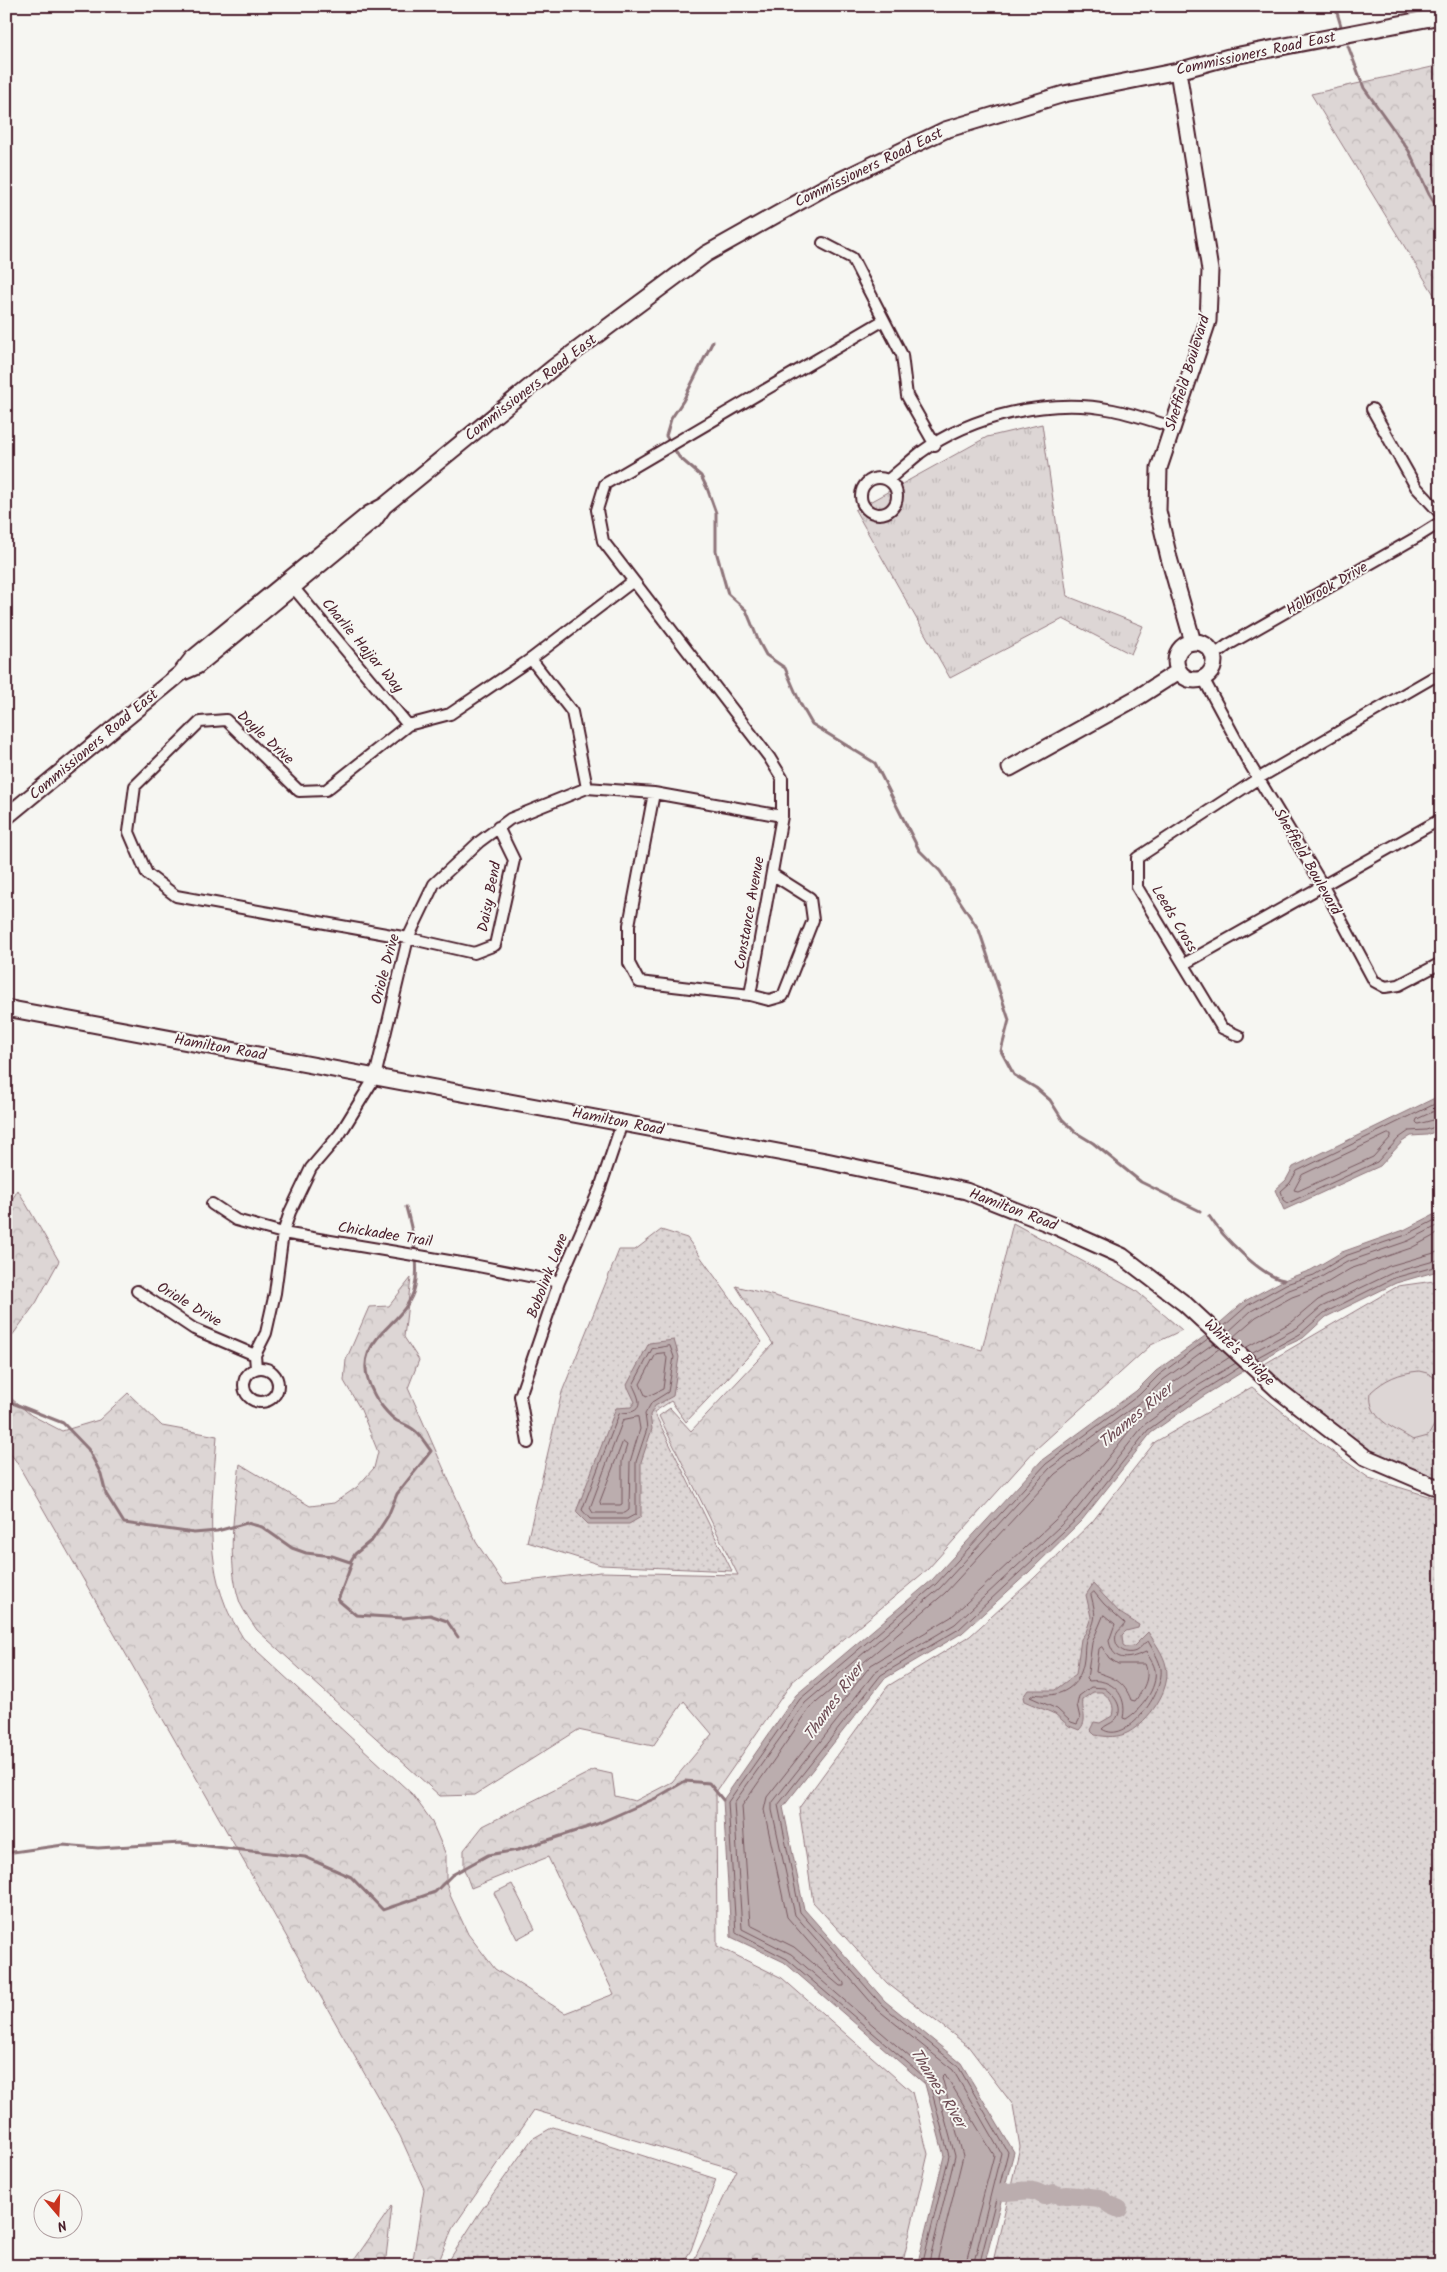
<svg xmlns="http://www.w3.org/2000/svg" width="1447" height="2272" viewBox="0 0 1447 2272" font-family="Kalam,sans-serif">
	<style>
		.grass { fill: url(#grass-dots); stroke: #947a80 }
		.forest { fill: url(#forest-crowns); stroke: #947a80 }
		.park { fill: url(#park-tufts); stroke: #947a80 }
		.pitch { fill: #ddd6d5; stroke: #947a80 }
		.water { fill: #bbadae; stroke: #8e747a }
		.lines { fill: none; stroke-linecap: round; stroke-linejoin: round }
		.shore { stroke: #77585f; stroke-width: 1 }
		.stream { stroke: #8e747a; stroke-width: 3 }
		.river { stroke: #bbadae; stroke-width: 18 }
		.street-casing { stroke: #4a1f2b; stroke-width: 14 }
		.secondary-casing { stroke: #4a1f2b; stroke-width: 19 }
		.street { stroke: #f6f6f2; stroke-width: 10 }
		.secondary { stroke: #f6f6f2; stroke-width: 15 }
		.labels { text-anchor: middle; dominant-baseline: central; stroke-width: 4; stroke-linejoin: round; paint-order: stroke }
		.street-label { font-size: 15px; fill: #4a1f2b; stroke: #f6f6f2 }
		.water-label { font-size: 16px; font-style: italic; fill: #6c4a52; stroke: #f6f6f2 }
	</style>
	<defs>
		<pattern id="grass-dots" width="8" height="8" patternUnits="userSpaceOnUse" patternTransform="scale(1.25)"><rect width="8" height="8" fill="#ddd6d5"/><path d="M2 2h.1M6 6h.1" fill="none" stroke="#bfb7b7" stroke-width="1.8" stroke-linecap="round"/></pattern>
		<pattern id="forest-crowns" width="20" height="18" patternUnits="userSpaceOnUse" patternTransform="scale(1.25)"><rect width="20" height="18" fill="#ddd6d5"/><path d="M2 6a3 3 0 1 1 6 0M12 15a3 3 0 1 1 6 0" fill="none" stroke="#bfb7b7"/></pattern>
		<pattern id="park-tufts" width="24" height="20" patternUnits="userSpaceOnUse" patternTransform="scale(1.25)"><rect width="24" height="20" fill="#ddd6d5"/><path d="M3 7l-1-3M5 7V3M7 7l1-3M15 17l-1-3M17 17v-4M19 17l1-3" fill="none" stroke="#bfb7b7"/></pattern>
	</defs>
	<rect width="100%" height="100%" fill="#f6f6f2"/>
	<filter id="ink" filterUnits="userSpaceOnUse"><feTurbulence type="fractalNoise" baseFrequency=".02" numOctaves="2"/><feDisplacementMap in="SourceGraphic" scale="10" xChannelSelector="R" yChannelSelector="G"/><feConvolveMatrix kernelMatrix="1 2 1 2 8 2 1 2 1" color-interpolation-filters="sRGB"/></filter>
	<g filter="url(#ink)">
		<path class="grass" d="M661,1230l26,8 75,104 -76,80 -15,-21 -17,11 78,159 -131,-6 -74,-23 35,-150 57,-142h16z
			M1441,1280v199l-73,-28 -107,-85 137,-80z
			M1252,1387l70,57 47,34 72,22v766h-449l28,-119 -7,-42 -45,-59 -81,-63 -74,-81 -14,-94 89,-122 82,-50 63,-57 59,-57 63,-80z
			M553,2127l163,52 -25,71 -10,16h-232l-1,-4 30,-47 54,-76z"/>
		<path class="forest" d="M1441,65v241l-130,-212z
			M18,1190l41,71 -23,42 -30,41v-135z
			M1013,1223l122,67 47,40 -31,15 -116,105 -107,119 -136,113 -76,110 1,154 65,32 130,114 16,62 -26,112h-211l46,-96 -203,-60 -82,119 -15,37h-25l12,-77 -24,-53 -384,-675 -10,-13v-54l25,21 31,16 37,-11 29,-27 34,33 55,10c-4,55 -13,116 8,168 4,12 12,23 18,34l169,156 19,26 15,35v26l4,14 18,39 27,35 70,44 49,-19 -66,-137 -77,31 -7,-19v-19l19,-24 111,-56 18,4 3,22 20,5 37,-19 40,-48 -28,-33 -31,45 -75,-16 -103,65 -35,1 -183,-166c-6,-9 -13,-18 -17,-27 -14,-41 -6,-96 0,-139l70,42 24,-3 23,-16 17,-19 4,-16 -17,-42 -17,-29 2,-21 23,-53 20,-1 22,-28 -7,59 15,23 -11,28 68,154 28,42 96,-12 138,3 -79,-159 11,-8 21,23 82,-87 -37,-58 246,64z
			M392,2206l-7,60h-35z"/>
		<path class="park" d="M1042,424l25,172 76,30 -12,28 -68,-35 -113,59 -95,-168 132,-73z"/>
		<path class="pitch" d="M1419,1371l8,2 14,8v32l-13,23 -15,4c-20,-13 -46,-21 -42,-48 14,-13 28,-19 48,-21z
			M512,1884l23,45 -18,10 -23,-46z"/>
		<path class="water" d="M1441,1095v34l-14,6 -16,1 -9,6 -22,24 -96,44 -9,-20 11,-10 7,-13z
			M1439,1212h2v58l-45,13 -70,34 -23,21 -24,11 -77,48 -51,36 -69,87 -53,52 -67,61 -78,46 -101,128 21,102 81,92 76,62 53,89 -30,114h-67l27,-110 -19,-72 -141,-122 -53,-25 -8,-137 73,-105 136,-115 110,-120 94,-69 20,-20 49,-35 40,-35 39,-21 27,-10 31,-18 62,-22z
			M674,1340l5,17 -6,39 -18,10 -5,9 2,14 -11,33v55l-12,7h-41l-12,-12 40,-104 15,-1 4,-5 -8,-17 22,-42z
			M1093,1584l27,29 19,12 -1,3 -12,3 -4,4 1,10 3,2 8,-1 14,-14c6,9 16,23 18,34 6,24 -18,55 -37,66 -11,6 -22,5 -34,3l-5,-5 4,-8 6,1 12,-7c3,-11 -1,-17 -10,-24h-9l-10,7c-2,12 6,21 -4,31l-10,-4 -14,-12 -31,-13 -1,-4 5,-7h27l21,-16 5,-35 5,-7 5,-15 -5,-22z"/>
		<g class="lines">
			<path class="shore" d="M1441,1101l-144,70 -7,12 -9,8 3,9 4,3 89,-41 22,-24 10,-7 17,-1 15,-5
				M1441,1108l-24,11 -1,3 2,2 23,-6
				M1388,1134h3v3l-18,20 -75,34 -4,-1 8,-15z
				M1223,1327l25,-22 38,-21 28,-9 31,-19 61,-21 35,-18
				M1228,1332l23,-21 38,-21 27,-10 31,-18 61,-21 33,-17
				M1233,1337l23,-20 36,-20 28,-10 30,-18 61,-21 30,-16
				M670,1346l4,11 -6,35 -16,10 -7,12 2,15 -11,33v52l-9,5h-37l-8,-9 37,-96c4,-2 8,-1 12,-2 15,-4 5,-19 2,-27l19,-36z
				M1220,1348l-52,38 -21,20 -92,68 -110,119 -135,115 -68,98 8,119 44,22 46,39h4v-3l-57,-66 -23,-107 3,-13 104,-132 80,-48 117,-109 70,-88 54,-39 38,-24
				M1245,1348l47,-26 26,-22 71,-34 52,-15
				M665,1353l2,5 -4,31 -17,8 -6,-13 16,-30z
				M1251,1353l46,-25 24,-21 71,-34 49,-14
				M1256,1358l44,-24 24,-21 70,-35 47,-13
				M638,1417l2,12 -10,33 -1,48 -4,3h-32l-3,-5 33,-88z
				M623,1442l4,3 -5,16v43l-2,1h-19l-1,-3z
				M1094,1592l10,12 21,19c-1,4 -7,7 -9,12 -3,12 9,21 20,16 5,-3 7,-8 12,-10 4,7 12,20 13,28 3,23 -34,77 -59,60 3,-4 9,-5 13,-9 11,-12 -2,-26 -11,-32l-13,-1 -12,9 -2,9 3,13 -3,6 -6,-2 -14,-13 -27,-12 4,-3c27,5 47,-7 50,-35 1,-6 0,-14 2,-19 10,-22 11,-21 5,-45z
				M1104,1615l11,9 -6,17c5,24 22,17 37,11 3,5 8,12 9,18 3,18 -14,40 -29,49l-3,-1c5,-23 -11,-40 -34,-37l-2,-2 5,-36z
				M1102,1647l7,11 9,6h27c6,14 -2,26 -10,37l-4,-1c-7,-19 -17,-22 -35,-28l3,-23z
				M922,2266l27,-110 -20,-75 -142,-122 -51,-26 -8,-131 72,-103 136,-115 110,-120 93,-69 20,-20 50,-37
				M928,2266l27,-110 -21,-78 -143,-124 -49,-25 -8,-126 71,-100 135,-115 110,-120 93,-68 20,-20 51,-37
				M936,2266l27,-110 -21,-79 3,-3 49,81 -29,111
				M973,2266l28,-113 -48,-83 -76,-61 -82,-94 -23,-105v-7l104,-132 79,-47 119,-111 70,-88 52,-38 40,-24
				M979,2266l29,-114 -50,-86 -76,-61 -82,-93 -22,-107 103,-130 78,-46 120,-112 69,-87 51,-37 41,-26"/>
			<path class="stream" d="M1335,6l6,20
				M1348,46l16,42 45,63 20,43 12,20
				M713,341l-30,60 -12,18 -5,17 13,21 22,19 6,12 9,25v38l12,43 18,16 13,32 7,13 19,13 16,37 11,19 63,39 44,87 21,21 39,59 30,90 -8,31 13,24 22,13 14,12 12,19 13,13 18,11 48,39 59,29
				M406,1207c6,22 14,56 9,79 -8,42 -70,52 -42,106 4,9 16,24 24,29 6,3 12,5 17,9 7,5 12,15 17,21l-34,43 -9,22 -15,23 -18,15 -5,8 2,1 -14,37 18,15 48,3 26,-3 17,6 11,16
				M1209,1216c13,20 53,61 75,64
				M6,1397l4,5 53,21 25,26 13,25 5,20 18,29 70,10 23,-2 30,-8 15,4 30,21 14,5 26,3 18,6
				M6,1853l57,-8 35,3 83,-5 124,14 46,20 32,33 52,-18 17,-17 36,-20 30,-5 79,-26 59,-26 29,-17 24,2 14,17"/>
			<path class="river" d="M1002,2192c15,1 29,-6 42,4l9,-3 6,2
				M1066,2195l34,3 10,7 9,4"/>
			<defs>
				<path id="street" d="M823,243l29,15 50,97 5,41 28,49
					M1372,409l44,78 25,27
					M861 496a18 18 0 1 1 36 0a18 18 0 1 1-36 0Z
					M888,480c11,-9 21,-18 32,-27 51,-38 131,-56 193,-43 20,4 40,11 59,17
					M293,587l115,138
					M1213,656l15,-11 189,-108 24,-15
					M531,659l41,53 15,76
					M1203,678l43,80 77,128 51,95 11,6 14,-2 42,-22
					M654,793l-25,132v38l10,19 111,13 32,-179v-38l-13,-21 -166,-216 -6,-31 8,-26 279,-164
					M498,827l16,33 -19,85 -21,8 -66,-15 -232,-42 -29,-22 -18,-42 6,-46 65,-64 26,-2 73,71 27,-1 82,-65 42,-11 81,-55 101,-77
					M1184,964l257,-145
					M750,995l19,5 14,-4 30,-76 -3,-22 -38,-24
					M1239,1036l-17,-8 -85,-141v-29l122,-80 173,-100 9,-1
					M212,1204l24,16 47,13 190,32 86,17
					M137,1291l57,38 61,26
					M244 1385a17 17 0 1 1 34 0a17 17 0 1 1-34 0Z
					M256,1368l-1,-13 11,-22 9,-40 8,-60 7,-21 21,-44 29,-34 35,-57 33,-139 26,-54 45,-42 31,-23 77,-31 67,5 128,23
					M528,1443l-8,-47 39,-114 41,-94 22,-65"/>
				<path id="secondary" d="M1178,71l32,199 -2,51 -49,147 -1,43 11,47 24,84
					M384,506l-10,14 -177,146 -16,7 11,-14 177,-145 15,-8 170,-139 152,-113 118,-66 121,-58 119,-36 114,-23 51,-14 212,-41
					M1176 661a19 19 0 1 1 38 0a19 19 0 1 1-38 0Z
					M1010,768l130,-72 39,-25
					M6,817l175,-144
					M6,1008l820,153 140,30 91,36 65,29 63,48 93,86 87,67 68,29 8,1"/>
			</defs>
			<use href="#street" class="street-casing"/>
			<use href="#secondary" class="secondary-casing"/>
			<use href="#street" class="street"/>
			<use href="#secondary" class="secondary"/>
		</g>
	</g>
	<g class="labels">
		<g class="street-label">
			<text transform="translate(1256 54) rotate(-12)">Commissioners Road East</text>
			<text transform="translate(869 168) rotate(-26)">Commissioners Road East</text>
			<text transform="translate(1188 373) rotate(-73)">Sheffield Boulevard</text>
			<text transform="translate(531 388) rotate(-38)">Commissioners Road East</text>
			<text transform="translate(1327 589) rotate(-30)">Holbrook Drive</text>
			<text transform="translate(362 646) rotate(50)">Charlie Hajjar Way</text>
			<text transform="translate(265 738) rotate(43)">Doyle Drive</text>
			<text transform="translate(94 745) rotate(-40)">Commissioners Road East</text>
			<text transform="translate(1307 862) rotate(60)">Sheffield Boulevard</text>
			<text transform="translate(490 897) rotate(-79)">Daisy Bend</text>
			<text transform="translate(750 913) rotate(-80)">Constance Avenue</text>
			<text transform="translate(1174 919) rotate(59)">Leeds Cross</text>
			<text transform="translate(386 969) rotate(-75)">Oriole Drive</text>
			<text transform="translate(220 1048) rotate(10)">Hamilton Road</text>
			<text transform="translate(618 1122) rotate(11)">Hamilton Road</text>
			<text transform="translate(1013 1210) rotate(21)">Hamilton Road</text>
			<text transform="translate(385 1235) rotate(9)">Chickadee Trail</text>
			<text transform="translate(548 1276) rotate(-69)">Bobolink Lane</text>
			<text transform="translate(189 1305) rotate(31)">Oriole Drive</text>
			<text transform="translate(1239 1353) rotate(43)">White's Bridge</text>
		</g>
		<g class="water-label">
			<text transform="translate(1136 1416) rotate(-40)">Thames River</text>
			<text transform="translate(834 1702) rotate(-54)">Thames River</text>
			<text transform="translate(938 2088) rotate(58)">Thames River</text>
		</g>
	</g>
	<rect width="1447" height="2272" fill="none" stroke="#f6f6f2" stroke-width="25"/>
	<rect x="12" y="12" width="1422" height="2247" fill="none" stroke="#4a1f2b" stroke-width="2" filter="url(#ink)"/>
	<g transform="translate(58 2214) rotate(161)"><circle r="24" fill="#f6f6f2" stroke="#b1a0a2"/>
	<path d="M0-4L9 19L0 12L-9 19Z" fill="#c8321e"/>
	<text y="-8" font-size="14" font-weight="bold" text-anchor="middle" fill="#4a1f2b">N</text>
	</g>
</svg>
